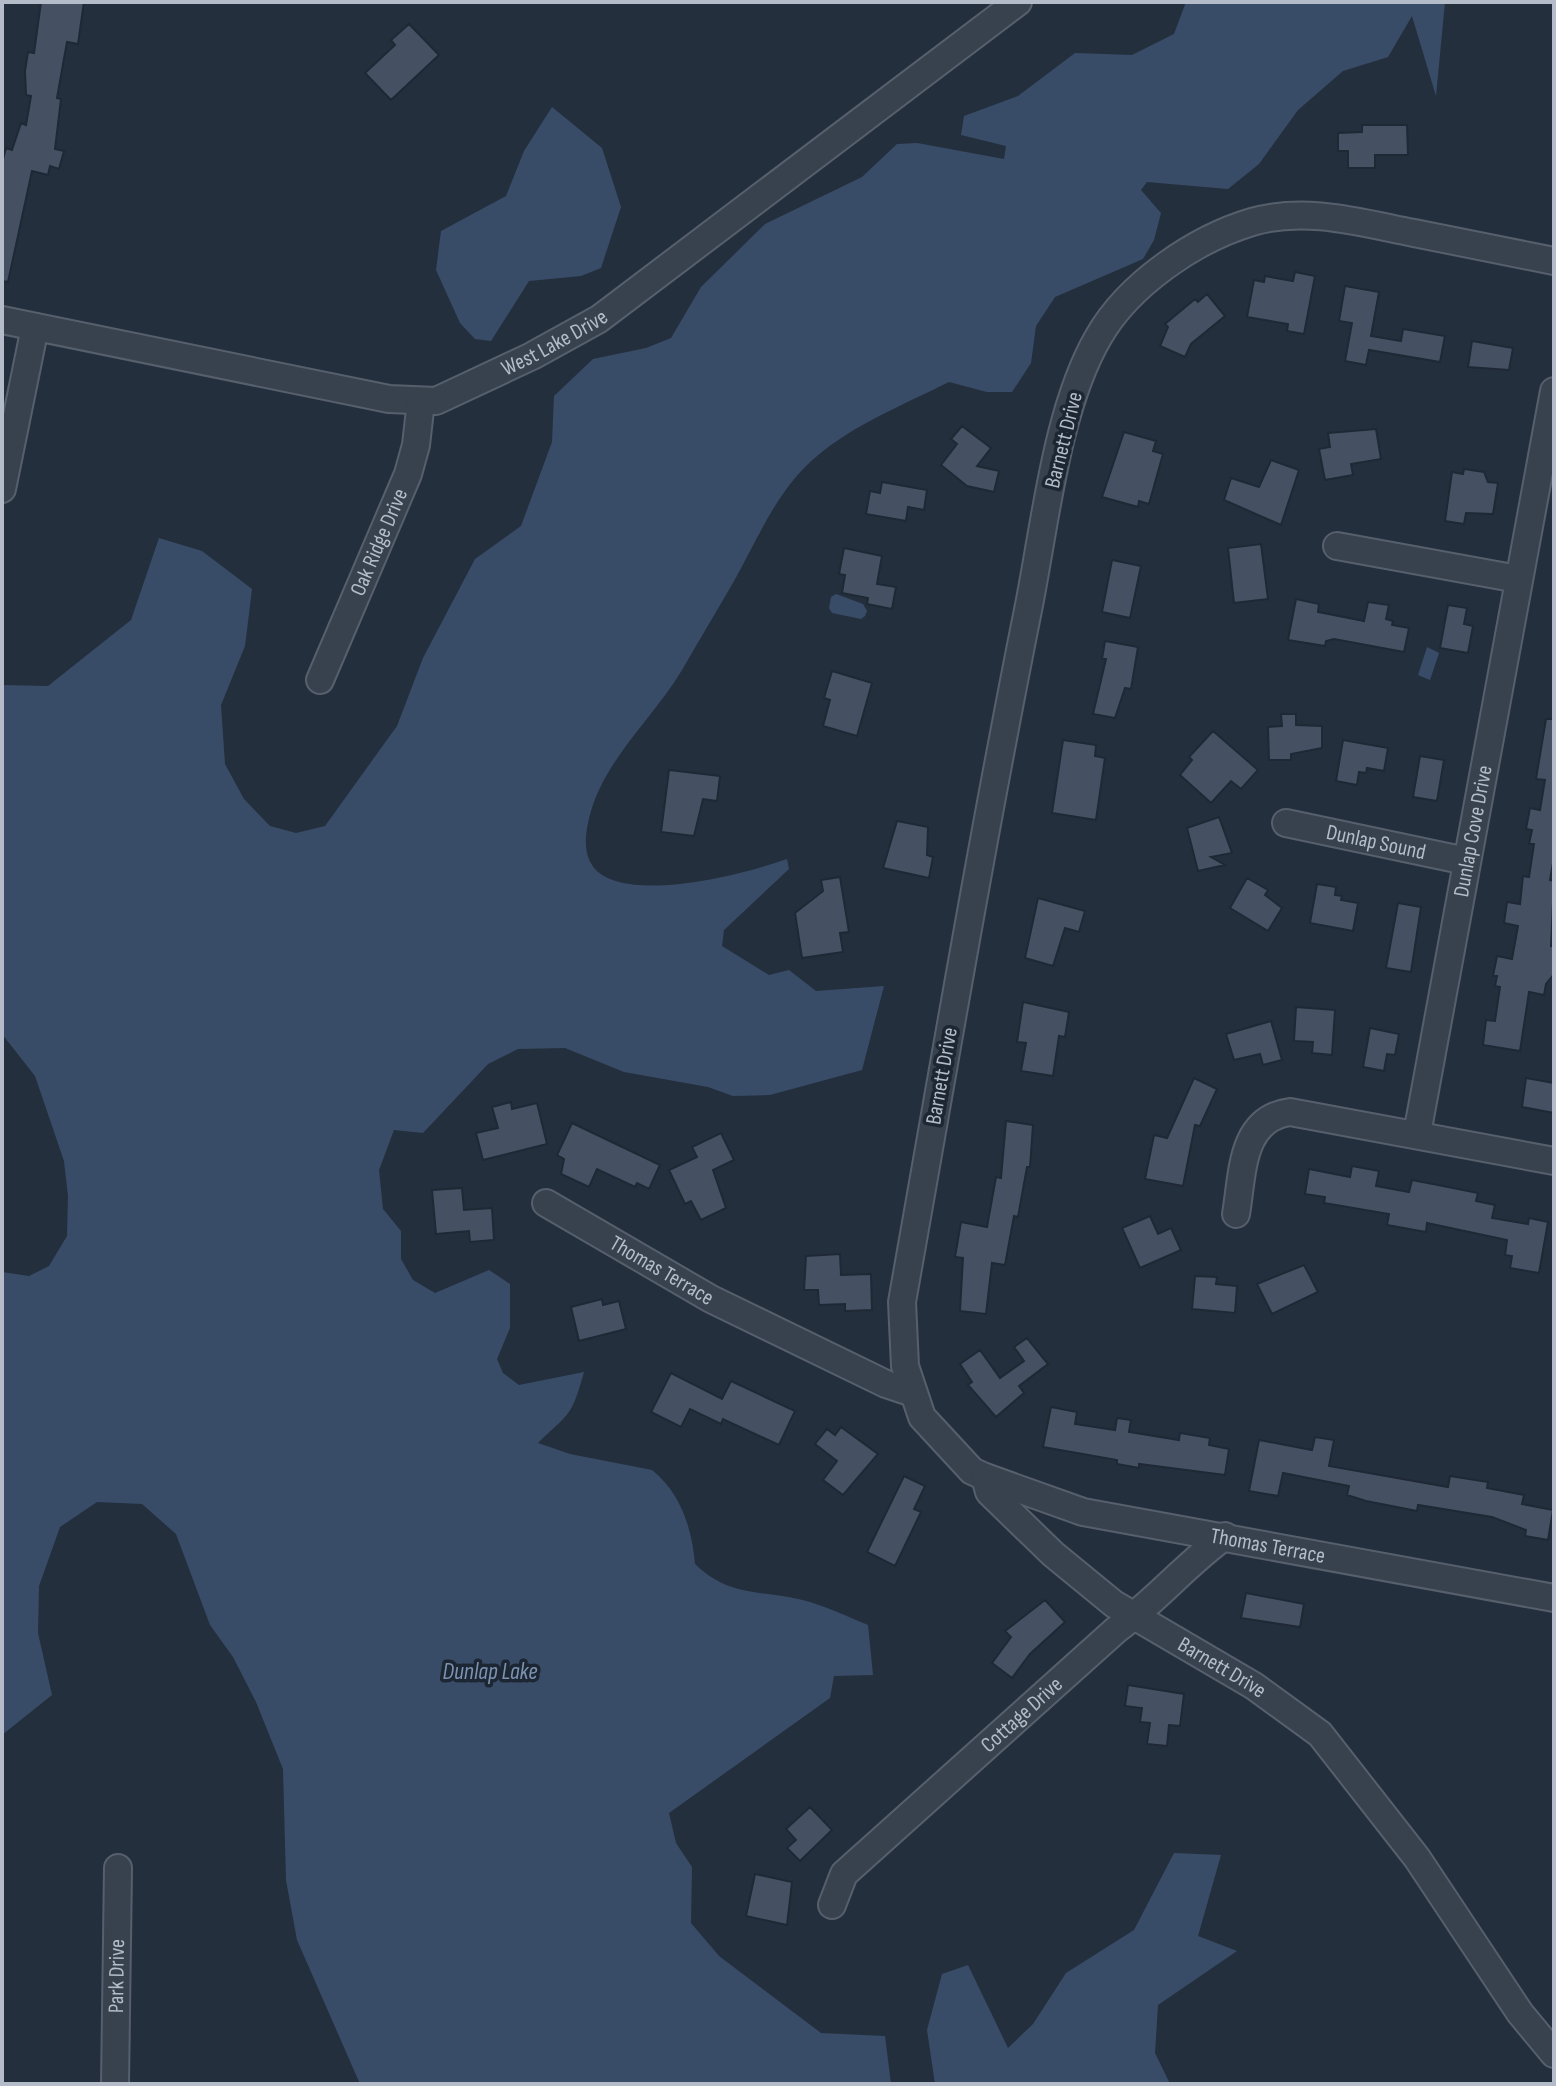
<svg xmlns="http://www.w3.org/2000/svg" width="1556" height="2086" viewBox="0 0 1556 2086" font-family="'Sofia Sans Condensed',sans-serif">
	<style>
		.water { fill: #394c67 }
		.building { fill: #455162; stroke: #1f2835; stroke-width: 2 }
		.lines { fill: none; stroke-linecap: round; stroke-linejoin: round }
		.minor-casing { stroke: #565f6c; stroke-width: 30 }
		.minor { stroke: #38414e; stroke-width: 26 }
		.labels { text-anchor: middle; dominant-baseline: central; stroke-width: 7; stroke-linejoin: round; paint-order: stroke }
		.street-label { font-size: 22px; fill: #b4bcc9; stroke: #1d2633 }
		.water-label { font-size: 24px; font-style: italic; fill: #7c92b1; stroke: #1d2633 }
	</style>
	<rect width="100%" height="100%" fill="#242f3e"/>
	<path class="water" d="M1186,2h259l-9,94 -24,-80 -24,41 -45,14 -45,39 -39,54 -31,25 -81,-7 -6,8 20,23 -7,27 -11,19 -88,38 -19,29 -5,37 -19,29h-25l-38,-10c-44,22 -94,42 -132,74 -39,32 -59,82 -83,125 -17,30 -35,59 -52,89 -28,47 -75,87 -91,141 -5,18 -10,42 4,58 33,36 153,4 192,-10l2,10 -65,61 -2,16 47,29 20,-5 27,21 68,-5 -22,84 -92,25 -37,1 -25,-9 -84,-15 -59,-24 -47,1 -30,15 -65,69 -29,-3 -15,40 4,39 18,22v28l12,21 22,13 54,-23 21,14v44l-13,31 6,14 16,12 65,-13c-13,46 -14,40 -46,71l32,11 82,16c29,23 40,59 43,94 36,35 69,25 115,38 19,6 39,15 58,23l5,50 -39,1 -4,22 -161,115 7,30 16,24 -1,56 28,33 102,77 64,3 6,48h-531l-63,-144 -11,-60 -3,-111 -27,-67 -23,-45 -23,-32 -34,-91 -34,-30 -45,-2 -37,25 -21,59 -1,47 14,62 -50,40v-463l27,4 20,-10 18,-30 1,-40 -4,-35 -29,-85 -33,-42v-349l46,1 83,-66 28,-82 43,13 50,38 -7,57 -24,59 4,59 19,35 26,27 26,7 29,-7 72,-100 26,-68 52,-99 46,-33 31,-84 2,-46 39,-37 53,-11 25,-10 30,-51 64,-63 97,-47 35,-33 20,-1 87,16 2,-13 -45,-11 3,-19 54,-20 57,-43 57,2 42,-21z
		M552,107l50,41 19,59 -20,61 -20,8 -52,5 -38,60 -16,-2 -15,-16 -24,-53 5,-39 65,-35 18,-45z
		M836,594l27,10 4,7 -2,5 -4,3 -29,-6 -3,-5 2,-11z
		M1427,647l12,6 -9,27 -12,-5z
		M1174,1853l47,2 -23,81 39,15 -79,54 -3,48 15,31h-235l-8,-54 15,-56 26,-9 40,83 25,-24 33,-51 68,-43z"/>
	<path class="building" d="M41,2h43l-6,42 -11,-2 -10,56 4,1 -6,50 9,2 -5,18 -9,-3 -2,9 -16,-4 -24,111 -6,-1v-118l4,-15 6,2 9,-27 5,2 5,-29 -5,-1 -1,-24 3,-19 6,1z
		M409,24l30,31 -48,45 -26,-27 30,-28 -4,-5z
		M1362,125h45l1,30h-33v13h-27v-17h-10v-18l24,-1z
		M1295,272l20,4 -11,58 -17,-3 1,-7 -41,-7 7,-37 10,2 1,-6 28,5z
		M1345,286l34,6 -8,44 30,5 2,-12 42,7 -5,26 -71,-12 -3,15 -21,-4 7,-38 -13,-2z
		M1207,294l18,22 -34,28 -6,13 -25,-11 8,-19 -3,-3 30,-25 3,3z
		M1472,341l41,7 -4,22 -41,-3z
		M962,426l29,22 -14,18 22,5 -5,21 -27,-6 -26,-21 16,-21 -6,-5z
		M1376,429l5,30 -30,5 2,11 -28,5 -6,-31 11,-2 -2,-14z
		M1124,432l32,9 -3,10 10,3 -14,50 -10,-3 -1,6 -36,-10z
		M1271,460l28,10 -18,55 -57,-25 7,-22 28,9z
		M1464,469l20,3 4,10 10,1 -5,31 -27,-1 -2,11 -19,-3 7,-49 11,2z
		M882,482l45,8 -3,20 -16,-3 -2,14 -40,-7 4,-23 10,2z
		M1261,544l7,55 -34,4 -6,-55z
		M844,548l38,8 -5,28 19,3 -4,22 -25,-5 1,-6 -26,-5 3,-18 -6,-1z
		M1112,560l29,6 -11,52 -28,-6z
		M1296,599l23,5 -1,8 46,9 4,-19 21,3 -3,14 7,2 -1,4 17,3 -5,24 -70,-13 -8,2 -1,5 -37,-6z
		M1448,605l19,3 -3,16 9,2 -5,27 -28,-5z
		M1105,641l33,6 -7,42 -6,-1 -10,30 -22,-4 13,-55h-4z
		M832,671l40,12 -15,53 -34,-10 7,-26 -6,-2z
		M1281,714h15v11l26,1v22l-31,6v6h-22l-1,-33 14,-1z
		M1546,719h8v138l-4,23 4,1 -3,65 3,1v27l-8,10 -2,11 -15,-3 -9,59 -37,-6 3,-25 9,1 5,-34 -5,-1 2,-10h-4l4,-20 15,3 6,-33 -14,-3 3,-21 13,2 3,-28 6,1 5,-33h-5l3,-14 -6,-1 4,-21 10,2 5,-30 -9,-1z
		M1213,731l45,39 -17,19 -10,-8 -20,22 -31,-28 12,-15 -3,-3z
		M1063,740l33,5 -1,11 10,2 -9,62 -44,-7z
		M1343,740l45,8 -4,23 -17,-3 -1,5 -7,-1 -2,13 -21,-4z
		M1420,756l24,4 -7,41 -24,-4z
		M669,770l51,6 -3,25 -14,-2 -9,37 -33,-4z
		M1219,817l13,36 -21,4 14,8 -27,6 -11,-43z
		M897,821l31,6 -1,28 6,2 -4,21 -46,-10z
		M840,877l9,55 -9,1 3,19 -41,6 -7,-45 28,-22 -2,-11z
		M1247,878l21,12 -3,5 17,13 -14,23 -38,-23z
		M1317,884l19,3 -1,8 7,1 -1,4 17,3 -5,28 -43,-8z
		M1038,898l47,13 -6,21 -14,-4 -12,38 -28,-8z
		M1398,903l23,4 -10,65 -25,-4z
		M1023,1002l46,10 -4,25 -6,-1 -6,40 -32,-5 5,-28 -9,-1z
		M1296,1007l39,3 -3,45 -20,-2 1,-11 -19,-1z
		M1271,1021l11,39 -19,5 -3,-11 -26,6 -8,-26z
		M1370,1028l29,6 -4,21 -8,-1 -3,17 -21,-4z
		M1194,1078l23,11 -17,37 -5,-1 -12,61 -38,-7 9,-44 13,3z
		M1526,1078l28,5v30l-32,-6z
		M511,1102l1,7 25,-6 10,41 -64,16 -7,-27 22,-5 -6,-21z
		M1006,1121l27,4 -3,42h-3l-9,50 -4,-1 -9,49 -13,-2 -6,51 -26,-3 3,-53 -8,-1 6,-35 26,5 9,-50 5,1z
		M572,1123l88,42 -11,24 -12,-6 -2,4 -38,-18 -8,18 -28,-13 3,-15 -7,-4z
		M721,1133l13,27 -21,10 13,38 -25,12 -10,-19 -6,3 -16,-34 28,-13 -5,-10z
		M1352,1166l27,5 -3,15 33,6 3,-12 26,5 40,8 -2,8 19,4 -3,13 36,6 1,-6 19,4 -9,51 -29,-5 2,-12 -7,-1 2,-15 -80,-17 -1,9 -39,-7 2,-11 -65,-11 1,-6 -20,-3 4,-25 41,8z
		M462,1188l2,22 28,-2 2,32 -24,2 -1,-11 -33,3 -4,-44z
		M1150,1216l8,18 13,-6 10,22 -41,18 -18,-40z
		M840,1254l1,21 30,-1 1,36 -27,1v-7l-26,1 -1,-15h-14l2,-34z
		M1304,1265l14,27 -46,22 -15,-30z
		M1195,1276l22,1 -1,7 21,2 -2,27 -43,-4z
		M602,1299l1,6 16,-4 7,28 -47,12 -8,-34z
		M1027,1338l21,26 -29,22 5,7 -28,24 -28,-32 4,-3 -12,-18 20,-14 20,28 24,-17 -10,-14z
		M671,1373l51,26 9,-18 64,30 -16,34 -56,-26 -2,5 -31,-15 -9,18 -30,-15z
		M1051,1407l26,5 -2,12 40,6 2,-12 14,2 -2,12 50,8 1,-7 30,5 -1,7 20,4 -4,26 -86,-11v4l-22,-4v-4l-74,-13z
		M841,1427l37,27 -35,41 -20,-15 14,-19 -22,-17 12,-15 8,6z
		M1315,1437l19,3 -5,26 119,21 2,-11 38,6 -1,6 37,7 -2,9 31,6 -5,30 -23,-4 1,-6 -34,-13 -74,-12 -1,6 -51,-10 -19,-6 2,-9 -66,-13 -5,23 -29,-5 10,-51 53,10z
		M904,1476l21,10 -11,23 7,3 -26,54 -28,-14z
		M1246,1593l58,11 -4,23 -59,-9z
		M1045,1600l20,22 -35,32 -18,24 -20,-15 19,-26 -6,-6z
		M1128,1685l56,9 -4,32 -11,-1 -2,21 -20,-2 3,-21 -10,-1 2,-14 -17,-2z
		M810,1807l22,23 -32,31 -13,-13 9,-8 -10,-11z
		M755,1874l37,8 -5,43 -41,-9z"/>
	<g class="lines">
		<defs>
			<g id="minor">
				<path id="s1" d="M1554,261c-47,-9 -93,-19 -140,-28 -52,-10 -108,-27 -162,-11 -57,17 -123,62 -153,114 -43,73 -54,190 -71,274 -46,230 -85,461 -126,692l3,64 17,51 50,54 13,6 4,15 64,62 61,50 140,82 66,48 97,124 103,155 34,41"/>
				<path id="s2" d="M2,320l387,79 47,2 96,-45 67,-37 419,-317"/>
				<path d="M2,489l33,-162"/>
				<path d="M1337,546l181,33"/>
				<path id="s3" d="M320,680l88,-206 8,-29 5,-44"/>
				<path id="s4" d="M1286,823l180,38"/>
				<path id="s5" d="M1417,1134l137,-743"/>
				<path id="s6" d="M546,1203l165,96 175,85 27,9"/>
				<path d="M1236,1214c7,-40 4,-95 54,-102l264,49"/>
				<path id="s7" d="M985,1477l98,35 471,86"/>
				<path id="s8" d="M832,1905l12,-31 273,-245c39,-28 69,-65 108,-93"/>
				<path id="s9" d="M115,2084l3,-216"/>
			</g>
		</defs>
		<use href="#minor" class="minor-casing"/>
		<use href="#minor" class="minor"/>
	</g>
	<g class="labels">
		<g class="street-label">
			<text stroke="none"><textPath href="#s2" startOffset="574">West Lake Drive</textPath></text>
			<text transform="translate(1064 440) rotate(-76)">Barnett Drive</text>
			<text stroke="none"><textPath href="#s3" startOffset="150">Oak Ridge Drive</textPath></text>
			<text stroke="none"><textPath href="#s5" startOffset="308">Dunlap Cove Drive</textPath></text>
			<text stroke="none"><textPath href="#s4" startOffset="92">Dunlap Sound</textPath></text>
			<text transform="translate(942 1076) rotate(-80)">Barnett Drive</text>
			<text stroke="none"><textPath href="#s6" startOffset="134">Thomas Terrace</textPath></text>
			<text stroke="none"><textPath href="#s7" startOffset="292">Thomas Terrace</textPath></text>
			<text stroke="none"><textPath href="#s1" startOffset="2004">Barnett Drive</textPath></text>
			<text stroke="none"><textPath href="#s8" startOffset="272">Cottage Drive</textPath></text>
			<text stroke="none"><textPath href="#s9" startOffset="108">Park Drive</textPath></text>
		</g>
		<g class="water-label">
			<text x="490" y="1671">Dunlap Lake</text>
		</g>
	</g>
	<rect width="1556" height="2086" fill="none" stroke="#b4bcc9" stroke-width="8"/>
</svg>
